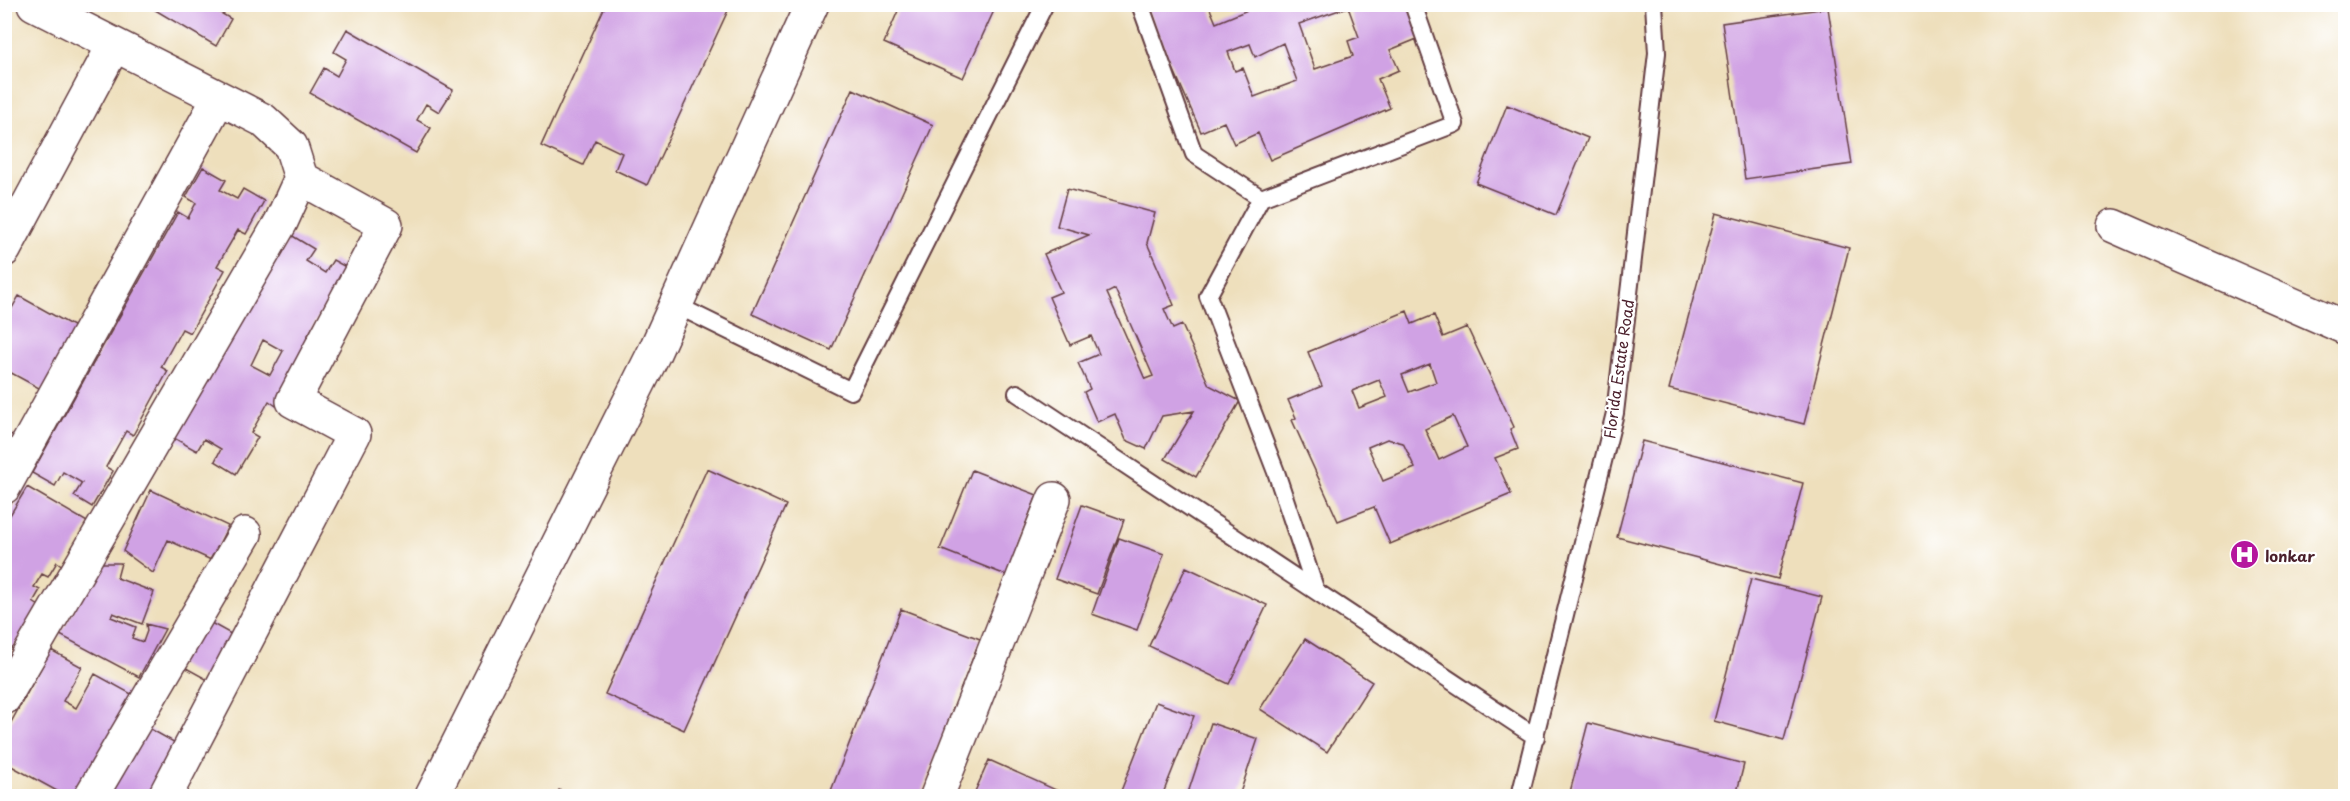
<svg xmlns="http://www.w3.org/2000/svg" width="2350" height="801" viewBox="0 0 2350 801" font-family="'Playpen Sans',sans-serif">
	<style>
		.building { fill: #d0a2e4; fill-rule: evenodd }
		.lines { fill: none; stroke-linecap: round; stroke-linejoin: round }
		.service-casing { stroke: #633c41; stroke-width: 20 }
		.minor-casing { stroke: #633c41; stroke-width: 36 }
		.service { stroke: #fff; stroke-width: 16 }
		.minor { stroke: #fff; stroke-width: 33 }
		.labels { text-anchor: middle; dominant-baseline: central; stroke-width: 4.5; stroke-linejoin: round; paint-order: stroke }
		.street-label { font-size: 15px; fill: #4a1f2b; stroke: #fff }
		.poi-label { font-size: 15px; font-weight: bold; fill: #4a1f2b; stroke: #fff; text-anchor: start }
	</style>
	<rect width="100%" height="100%" fill="#fff"/>
	<filter id="ink" filterUnits="userSpaceOnUse"><feTurbulence type="fractalNoise" baseFrequency=".0167" numOctaves="2"/><feDisplacementMap in="SourceGraphic" scale="12" xChannelSelector="R" yChannelSelector="G"/><feConvolveMatrix kernelMatrix="1 2 1 2 8 2 1 2 1" color-interpolation-filters="sRGB"/></filter>
	<filter id="wash" filterUnits="userSpaceOnUse"><feTurbulence type="fractalNoise" baseFrequency=".008" numOctaves="4" result="noise"/><feDisplacementMap in="SourceGraphic" scale="24" xChannelSelector="R" yChannelSelector="G"/><feGaussianBlur stdDeviation="1.35" result="paint"/><feColorMatrix in="noise" values="0 0 0 0 0 0 0 0 0 0 0 0 0 0 0 0 0 1.4 0 .05"/><feComposite in="paint" operator="in"/></filter>
	<g filter="url(#wash)">
		<rect width="100%" height="100%" fill="#eedfbc"/>
		<g id="blocks">
			<path class="building" d="M145,4h76l-4,7 14,8 -15,27z
				M606,4h125l-84,181 -32,-15 7,-17 -27,-13 -12,25 -42,-19z
				M901,4h96l-34,74 -79,-35z
				M1145,4h63l8,19 46,-19h146l14,33 -32,13 9,20 -21,9 12,29 -120,52 -12,-27 -24,11 -10,-22 -23,10zM1348,7l11,30 -11,4 5,15 -38,13 -16,-45zM1283,43l14,38 -43,16 -11,-29 -8,3 -7,-19 22,-8 5,13z
				M1828,8l24,156 -107,15 -23,-156z
				M347,29l106,61 -14,22 -13,-8 -9,16 14,8 -15,25 -106,-60 14,-25 13,8 9,-17 -12,-7z
				M853,89l80,36 -102,225 -79,-36z
				M1507,105l81,33 -32,77 -80,-32z
				M203,167l23,13 -6,10 17,9 6,-10 21,12 -18,33 -8,-4 -21,36 8,4 -35,63 -8,-4 -21,38 7,4 -35,64 -7,-4 -20,36 7,4 -21,36 -18,-11 8,-13 -19,-11 -8,14 -23,-13 146,-261 10,6 8,-15 -10,-6z
				M1067,189l88,24 -8,30 27,62 -10,4 9,20 9,-4 27,60 31,16 -44,76 -31,-18 29,-48 -32,5 -16,33 -20,-9 -11,-26 -18,8 -13,-30 6,-3 -12,-26 21,-9 -8,-18 -21,9 -21,-48 12,-5 -17,-38 45,-19 -32,-9zM1115,289l38,87 -8,3 -38,-86z
				M1716,213l133,35 -45,176 -135,-35z
				M291,235l23,14 -8,12 19,12 8,-13 22,12 -26,28 -21,35 7,5 -39,66 -7,-5 -18,32 7,4 -22,37 -21,-13 6,-12 -17,-10 -7,12 -25,-14zM263,340l20,11 -13,24 -19,-10z
				M19,296l63,35 -34,62 -44,-24v-47z
				M1407,311l5,13 22,-9 9,22 24,-10 47,100 -4,2 8,20 -23,9 16,36 -121,50 -16,-37 -36,14 -46,-101 4,-2 -8,-18 34,-14 -14,-34zM1430,364l6,18 -27,10 -7,-17zM1379,380l8,17 -28,11 -7,-17zM1453,416l14,31 -28,13 -14,-31zM1387,439l16,4 12,25 -32,13 -15,-34z
				M4,431l10,5 -10,16z
				M1642,441l161,42 -25,96 -161,-42z
				M707,469l79,36 -102,225 -79,-36z
				M972,470l65,25 -31,80 -66,-26z
				M27,487l62,36 -26,43 -6,-4 -9,15 -6,-3 -8,13 6,3 -7,12 6,4 -26,43 -9,-5v-119z
				M151,490l77,36 -17,34 -43,-20 -15,33 -30,-22z
				M1082,505l42,15 -27,74 -42,-15z
				M1119,538l45,16 -27,76 -45,-16z
				M99,563h22l-4,15 37,14 -12,32 -29,-11 -2,4 25,10 -4,11 11,4 4,-11 -1,-7 19,5 -26,48 -79,-42z
				M1186,567l81,38 -38,79 -80,-38z
				M1751,579l71,18 -38,143 -70,-19z
				M901,609l79,30 -60,157h-91z
				M202,618l38,21 -25,45 -38,-21z
				M1305,639l67,43 -45,70 -67,-43z
				M51,650l31,17 -19,34 13,7 19,-34 40,22 -55,100h-14l-62,-34v-27z
				M1156,702l38,14 -32,80h-43z
				M1211,723l47,16 -19,57h-52z
				M1588,723l156,41 -8,32h-167z
				M145,726l36,20 -27,50h-48z
				M989,760l67,30 -3,6h-80z
				M559,790l15,6h-18z"/>
		</g>
	</g>
	<g filter="url(#ink)">
		<use href="#blocks" fill-opacity="0" stroke="#633c41" stroke-width="1.5"/>
		<g class="lines">
			<defs>
				<path id="service" d="M1140,4l54,150 67,44
					M676,305l175,86 194,-387
					M1017,393l519,344
					M1316,591l-40,-119 -68,-176 53,-98 194,-74 -42,-120
					M1520,796l95,-383 42,-360 -3,-49"/>
				<path id="minor" d="M2114,226l232,102
					M4,250l110,-205
					M4,487l215,-389
					M4,698l277,-476 20,-44 -10,-32 -28,-26 -229,-116
					M91,796l154,-262
					M165,796l189,-362 -61,-33 93,-176 -85,-47
					M432,796l222,-443 158,-349
					M937,796l117,-297"/>
			</defs>
			<use href="#service" class="service-casing"/>
			<use href="#minor" class="minor-casing"/>
			<use href="#service" class="service"/>
			<use href="#minor" class="minor"/>
		</g>
	</g>
	<defs>
		<symbol id="hospital-disc" viewBox="-11 -11 22 22"><circle r="9.5" fill="#b5179e" stroke="#fff"/><path d="M-5-5h3v3.5h4V-5h3V5h-3V1.5h-4V5h-3Z" fill="#fff"/></symbol>
	</defs>
	<g fill-rule="evenodd">
		<use href="#hospital-disc" x="2228" y="538" width="33" height="33"/>
	</g>
	<g class="labels">
		<g class="street-label">
			<text transform="translate(1618 369) rotate(-82)">Florida Estate Road</text>
		</g>
		<g class="poi-label">
			<text x="2265" y="555">lonkar</text>
		</g>
	</g>
	<rect width="2350" height="801" fill="none" stroke="#fff" stroke-width="24"/>
</svg>
